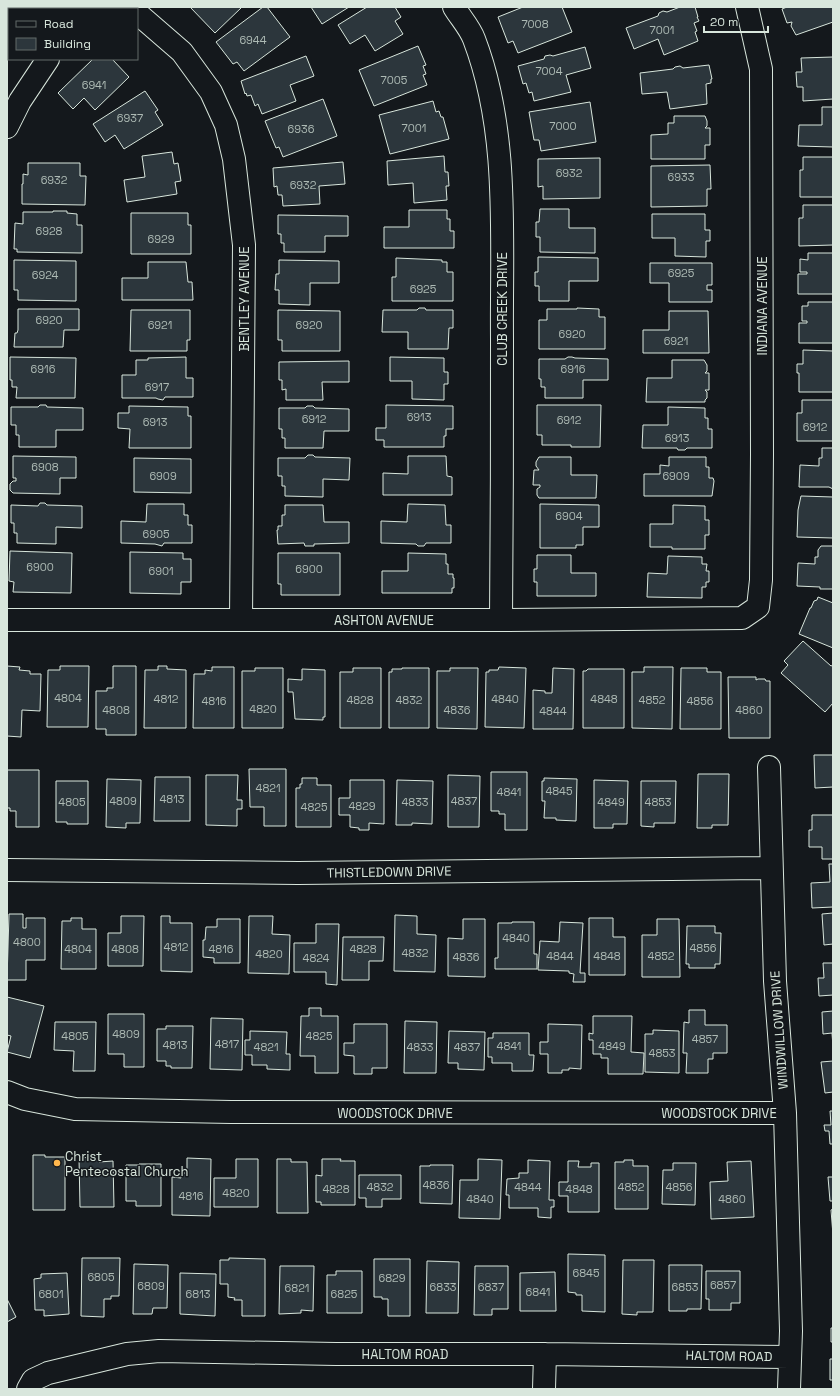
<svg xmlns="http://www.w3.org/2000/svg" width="840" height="1396" viewBox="0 0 840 1396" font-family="'Space Grotesk',sans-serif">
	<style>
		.building { fill: #2c363c; stroke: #d8e6dc }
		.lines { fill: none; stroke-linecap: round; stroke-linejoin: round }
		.minor-casing { stroke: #d8e6dc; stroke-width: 24 }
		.minor { stroke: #14181c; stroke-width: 22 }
		.poi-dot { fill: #ffb74d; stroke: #14181c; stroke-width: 1.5 }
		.labels { text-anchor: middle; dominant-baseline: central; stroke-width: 3; stroke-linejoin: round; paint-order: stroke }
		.number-label { font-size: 11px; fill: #adbab4 }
		.street-label { font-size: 13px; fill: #d8e6dc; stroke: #14181c }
		.poi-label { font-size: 13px; fill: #d8e6dc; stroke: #14181c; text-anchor: start }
	</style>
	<rect width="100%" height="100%" fill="#14181c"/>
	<path class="building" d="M7,7h24l-2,2h-20v24l-2,2z
		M190,7h52l-27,26z
		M263,7h4l23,30 -46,34 -7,-9 -4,2 -17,-22z
		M311,7h38l-27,17z
		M367,7h28l6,10 -6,4 8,13 -28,17 -10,-16 -15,9 -12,-19z
		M523,7h39l10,25 -54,21 -5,-12 -5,2 -10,-26z
		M680,7h15l3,10h-1l2,4 -5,2 3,8 -2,1 3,9 -34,14 -6,-16 -24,10 -8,-21 32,-12 1,-3 4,-2 4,1z
		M787,7h46v15l-37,13 -5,-9 1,-4 -5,1 -5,-14z
		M418,46l8,19 -3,1 3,8 -3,1 4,10 -53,21 -15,-36z
		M585,47l6,21 -25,7 5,17 -37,9 -2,-9 -3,1 -3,-10 -3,1 -5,-18 26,-7 1,-3 5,-1 3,1z
		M306,56l8,20 -24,9 6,16 -34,13 -4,-10 -3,2 -4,-11 -4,1 -1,-3 -1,1 -4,-13z
		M833,57v42l-30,2v-14h-6l-1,-15h6l-1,-14z
		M93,59h19l17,18 -34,33 -11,-12 -11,11 -15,-16z
		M709,65l3,14h-1v4l-5,1 1,20 -37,5 -3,-17 -25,2 -2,-21 33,-4 2,-2 5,-1 3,2z
		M145,91l13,19 -3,2 8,13 -39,24 -9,-14 -10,7 -12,-18z
		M323,99l14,37 -54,21 -4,-10 -3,1 -11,-27z
		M433,101l3,11 3,-1 2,6h2l6,22 -59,15 -11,-39z
		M590,102l6,40 -55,9 -2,-11h-5l-5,-28z
		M822,107h11v40l-35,-1 1,-21h23z
		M674,116h31l2,5v5l-2,2h5v17h-5v14h-54v-24l17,-1v-11h6z
		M172,152l2,12 4,-1 3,18 -6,1 2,12 -50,8 -3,-22 21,-3 -3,-21z
		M444,156l1,16h3l1,14h-3l1,14 -33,3 -1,-20 -25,2 -1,-24z
		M803,157h30v40h-33v-27h3z
		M600,158v40l-57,1v-13l-5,1v-28z
		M343,162l2,22 -26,2 1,18 -37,2 -1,-11h-4l-1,-9 -3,1 -1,-19z
		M28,163h52v13h6l-1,29 -63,-1v-20h1v-10l5,1z
		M710,165l1,24h-4v17l-56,1v-41z
		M803,205h30v40l-34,1v-28h4z
		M540,209h29v19h26v25l-55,-1v-15h-4v-15h3z
		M409,210h38v9h3v12h4v17h-70v-21h25z
		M53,211h14v2l10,1v11h5v28l-65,-1v-3h-3l1,-26 8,1v-12h30z
		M131,213h57v12h3v29h-60z
		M652,214h53v16h5v11h-4v16l-31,-1v-18h-23z
		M278,215l70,1v20h-23v16h-41v-9h-3v-9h-3z
		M808,253h25v41h-35v-20h9v-2h-7v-13l8,1z
		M538,257l60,1v23h-29v20h-30v-15h-4v-14h3z
		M396,258l46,2v2h5v10h6v29h-61v-24h4z
		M14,260l62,1v40l-58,-1v-10h-4z
		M279,260l60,1v22h-29v22l-31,-1v-14h-4l1,-16h3z
		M148,262h38l2,20h4l1,18h-71v-22h26z
		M650,263h62v22h-5v5h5v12h-43v-19h-19z
		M808,302h25v41h-34v-20h8v-2h-5v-15h6z
		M419,308h6l1,2h27v18h-4l-1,21h-40v-17h-26l1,-22h34z
		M577,308l22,1v8h6v32h-66v-29h8v-11h30z
		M18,309h61v21h-15l-1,17h-49l1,-14h2l1,-3z
		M131,310h59v30h-3v11h-57z
		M278,310l62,1v40h-58v-11h-4z
		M669,311h39l1,42h-66v-23h26z
		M803,350l30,1v41h-34v-19h-2v-9h6z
		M10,357l66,1 -1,40h-59l1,-11h-5v-7h-2z
		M186,357v21h7v19h-28l-2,3 -5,-1 -2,-1h-34v-23h14v-15h12v-2z
		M390,357l54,1v14h4v12h-4v16l-32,-1v-18h-22z
		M568,357h4l3,1 33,1v21h-25v18h-38v-11h-4v-8h-2v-20h26z
		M672,360h32l3,5v6l-2,2h4v17h-4l2,2v6l-2,2v2h-59l1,-24h25z
		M349,361v21h-27l1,18h-37v-11l-4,1v-10h-3v-18z
		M802,400h31v41h-36v-28h5z
		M40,405h6l1,2 36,1v22h-27v17h-37v-12h-3v-10h-5v-18h27z
		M386,405l67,1v23h-7v7h-2v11h-60v-7h-8v-12h10z
		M537,405h64l-1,42h-29v-2h-29v-10h-5z
		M129,406l59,1v9h3v32h-62l1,-19 -12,-1v-15h11z
		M307,406h6l2,2 34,1v22h-25l-1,17h-38v-10h-3v-9h-3v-21h26z
		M668,407l37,1v10h3v11h4v19h-25l-2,2h-7l-1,-2h-35l1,-23h25z
		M822,448h11v41l-4,-2h-30l1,-22 19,1v-8h3z
		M308,455h5l2,2 35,1 -1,22 -26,-1v18l-38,-1v-10h-3v-10h-4v-18h27z
		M13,456l63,1v21h-16v16l-47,-1 -3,-3v-6l3,-3h3v-3h-3z
		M408,456h38l1,20 5,1v18h-69v-22l25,1z
		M539,457h32v18h26l-1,23h-57l-2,-3v-6l3,-2v-2h-7l1,-15h5l-3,-4v-4z
		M669,457h37v10h3v11h4l1,3 -2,15h-68v-22h16v-9l9,1z
		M134,458l57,1v34l-57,-1z
		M801,496l32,1v41l-36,-1 1,-27z
		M40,503h5l2,2 35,1v22l-26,-1v17l-39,-1v-10h-3v-10h-3v-18l27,1z
		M147,504h37v11h4v10h4v18h-28l-2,3 -7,-2 -34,-1v-22l25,1z
		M408,504l37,1 1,20h5v18h-25l-2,3h-6l-2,-2 -35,-1v-22l26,1z
		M540,504l59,1v22h-16v18h-7v3h-36z
		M285,505h38l1,17h25v21l-35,1v2h-9l-1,-3 -26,1 -1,-14h1v-4h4v-11h3z
		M673,505l32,1v14h4v15h-4v14h-33v-2h-22v-23h23z
		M821,546h12v43h-13v-2l-23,-1 1,-23 17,1v-7h3v-7z
		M10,551l62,2 -1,40 -58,-1 1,-10 -5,-1z
		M130,552l53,1v6h8v23h-10v12l-51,-1z
		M278,553h62v42h-59v-11h-3z
		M408,553l38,1v10h2v10h5v4h1v10h-2v5h-70v-22h26z
		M537,555h34v18h25v23h-59v-14h-3v-13h3z
		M668,556l34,1v7h5l-1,7h3v11h-3v5h-4v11l-55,-1 1,-24 19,1z
		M818,597l15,6v45l-34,-14 11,-26h1l3,-7 3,-1z
		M803,641l28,25 2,-1v38l-8,9 -44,-39 7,-8 -4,-4z
		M7,666l13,1 -1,3 11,1v3h11l-1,37 -18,-1 -1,27 -14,-1z
		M60,666h29l-1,61h-41l1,-57h12z
		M113,666h23v69h-30v-6h-10v-38h11v-3h6z
		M158,666h9v3l19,1v58h-42l1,-58h13z
		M212,667h22v61h-41l1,-54h11v-4l7,1z
		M499,667l27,1 -2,60 -39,-1 1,-55h3v-2h9z
		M644,667h29l-1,62 -40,-1v-56h12z
		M255,668h28v60h-41v-57h13z
		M353,668h28v60h-41v-56h13z
		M402,668h27v60h-40v-56h3v-3h10z
		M450,668h28l-1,61 -40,-1v-57h13z
		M553,668l21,1 -1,60h-40v-39l12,1v2h7z
		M681,668h26v4h14v57h-41z
		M302,669l23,1v47h-2v3l-28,-1 -2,-27h-5v-13l14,1z
		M588,669h36v59h-41v-57h3z
		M728,677h28v3l2,-1h7l1,2h4v57h-41z
		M814,755h19v32l-18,1z
		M249,769h37v57h-22v-19h-14z
		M7,770h32v57h-23v-16h-6v-3h-3z
		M491,772h36v58h-22v-16h-6v-3h-8z
		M698,774h31l-1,51h-16v3h-15z
		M206,775h32l-1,25h5v9h-5v17l-31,-1z
		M448,775l32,1 -1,51h-31z
		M155,777h35v44h-36z
		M302,778h15v7h14v42h-35v-39h4v-4h2z
		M544,778l33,1 -1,42 -20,-1v-2h-12l1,-17h-3v-20h2z
		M107,779l34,1 -1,43h-14v5l-20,-1z
		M350,780h34v44l-15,-1v7h-10v-2l-9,-1v-12h-11v-17h11z
		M397,780l36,1 -1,43 -20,-1v2h-16z
		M594,780l34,1 -1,43h-14v4h-19z
		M56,781h32v43h-21v-2h-11z
		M641,781h35l-1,42h-21v4l-13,-1z
		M812,815h21v44h-11v-12h-13v-17h3z
		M829,864h4v43l-21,1 -1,-25 19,-1z
		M833,913v31l-9,1 -2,-31z
		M9,914h14v14h3v-10h19v42h-19v20h-19z
		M395,915l22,1v18l19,1 -1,37 -41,-1z
		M121,916h23l-1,50h-35v-33h13z
		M161,916h9v7h22v49l-31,-1z
		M249,916h24l-1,18 18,1 -1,39 -41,-1z
		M71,918h11v11h14v40h-35l1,-48h9z
		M589,918h24v19h12v38h-36z
		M217,919h23v44h-26v-5l-11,-1v-17h2l1,-13h11z
		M463,919h22v58l-37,-1v-38l15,1z
		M657,919h22l1,58h-38v-42h15z
		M512,922h22v32h3v15h-42v-11h3v-35h14z
		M560,922l23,1 -3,50h5v9h-12l1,-8 -5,-1v-2l-31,-1 2,-29 19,1z
		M316,924h23l-2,61 -11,-1v-12h-32v-29h22z
		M687,926h28v7h6l-1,31h-5v4h-26v-4h-3z
		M343,937h41l-1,24h-14v19h-27z
		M823,963h10v32l-14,1 -1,-18h6z
		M7,997l37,9 -14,52 -23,-6 4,-16 -4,-1z
		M309,1008h12v8h17v57h-23v-17h-15l1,-40h8z
		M689,1010h16v15h22v28h-14v6h-5v14h-22l1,-20h-4l1,-31 5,1z
		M833,1011v36l-1,-14 -9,1 -1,-22z
		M108,1014h36v53h-20v-13h-16z
		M593,1016h39l-1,36 13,1 -1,21h-35v-16h-7v-4h-8v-14h-4v-7l4,1z
		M211,1018l32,1 -1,51 -32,-1z
		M405,1021l32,1 -1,51h-32z
		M55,1022h41l-1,49h-22l1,-20 -20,-1z
		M354,1024h33v44h-15v6h-18v-18l-10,-1v-12h10z
		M548,1024l34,1 -1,44 -12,-1v2h-7v3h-14v-19h-8v-12h8z
		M166,1026h27l-1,42h-21v-2h-5v-5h-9v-32h9z
		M653,1030l26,1v42l-34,-1v-38h8z
		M250,1031l37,1 -1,22h4v16l-23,-1v-4h-15v-10h-7v-15h5z
		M449,1031l36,1 -1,38 -26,-1v-6h-10z
		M493,1033h36v22h5l-1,16h-21v-8h-20v-6h-4v-19h5z
		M833,1061v31l-8,1 -4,-31z
		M830,1111h3v33h-3l-1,-13h-4l-1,-6h7z
		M33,1155h12v2h20v53h-32z
		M94,1157v2h5v3l14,-1 1,46h-34l-1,-49z
		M187,1158l24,1 -1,57 -38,-1v-38l9,1v-5h6z
		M236,1159h22v48h-44v-29h22z
		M277,1159h14v3h16l1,51h-31z
		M322,1159h19l-1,2h15v44h-34v-3h-5v-27l6,1z
		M478,1159l24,1 -2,59 -41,-1 1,-38h18z
		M528,1160l22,1 -1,39h5v7h-3v11l-13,-1v-9h-29v-13h-3l1,-16 12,-1v-5h9z
		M624,1160h9v6h15v43h-33v-47h9z
		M568,1161h11l-1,6h13v-4h8v49h-31v-16h-9v-14h9z
		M751,1161l3,56 -43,2 -1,-37 18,-1 -1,-19z
		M673,1163h23l-1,42 -33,-1 1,-34h10z
		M139,1164h22v42h-25v-5h-10v-36h13z
		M430,1165h23l-1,39 -32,-1v-37h10z
		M359,1175h42v24h-19v8h-16v-9h-7z
		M828,1177h5v24h-3z
		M833,1209v26l-2,-25z
		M568,1254l37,1v57l-23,-1v-16h-6v-2l-8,-1z
		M82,1258h38l-1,38h-8v3h-7v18l-23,-1z
		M229,1258l36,1v57h-23v-16h-8l1,-2 -7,-1v-13h-8v-24h9z
		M374,1259h36v57h-22v-17h-6v-2h-8z
		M623,1260h31l-1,52h-16v3l-15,-1z
		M427,1261l32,1 -1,51h-32z
		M134,1264l34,1 -1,43h-14l-1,6h-19z
		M669,1265h33l-1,44h-14v2h-18z
		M280,1266h34l-1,45 -12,-1v3l-22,1z
		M475,1266h33v43h-16v6h-18z
		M336,1271h26v42h-35v-38h9z
		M706,1271h34v32h-9v7h-22v-11h-3z
		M555,1272l1,39h-36v-38z
		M67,1273l2,41 -25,2v-6h-9l-1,-31 7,-1v-4z
		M180,1273l36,1 -1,42 -35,-2z
		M7,1299l9,18 -9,5z
		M831,1328h2v14h-2z
		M830,1359h3v21h-3z"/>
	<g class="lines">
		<defs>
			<path id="minor" d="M454,7c6,10 16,21 20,32 36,94 27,200 28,300 0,94 0,187 -1,281
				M82,9l1,-2
				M137,13l45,39 29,40 15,33 8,34 10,86 -3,375
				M7,127l13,-26 28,-42
				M7,620h494l241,-2 16,-11 3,-27 1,-126 -1,-385 -14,-62
				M769,767l6,214 10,132 6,218 -2,58
				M7,870l291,3 473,-5
				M7,1092l18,7 50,10 156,3 554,1
				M28,1389l5,-9 15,-7 79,-19 32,-3 177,3h209l245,3
				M544,1389l1,-35"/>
		</defs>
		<use href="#minor" class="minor-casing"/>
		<use href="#minor" class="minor"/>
	</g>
	<circle class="poi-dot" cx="57" cy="1163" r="4"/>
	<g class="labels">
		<g class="number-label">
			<text x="535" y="24">7008</text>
			<text x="662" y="30">7001</text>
			<text x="253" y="40">6944</text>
			<text x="549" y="71">7004</text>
			<text x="394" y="80">7005</text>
			<text x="94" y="85">6941</text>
			<text x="130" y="118">6937</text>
			<text x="563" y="126">7000</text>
			<text x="414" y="128">7001</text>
			<text x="301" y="129">6936</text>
			<text x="569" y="173">6932</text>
			<text x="681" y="177">6933</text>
			<text x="54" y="180">6932</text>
			<text x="303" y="185">6932</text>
			<text x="49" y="231">6928</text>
			<text x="161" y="239">6929</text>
			<text x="681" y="273">6925</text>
			<text x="45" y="275">6924</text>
			<text x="423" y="289">6925</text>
			<text x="49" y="320">6920</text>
			<text x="160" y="325">6921</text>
			<text x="309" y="325">6920</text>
			<text x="572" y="334">6920</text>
			<text x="676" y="341">6921</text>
			<text x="43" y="369">6916</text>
			<text x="573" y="369">6916</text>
			<text x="157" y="387">6917</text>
			<text x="419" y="417">6913</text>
			<text x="314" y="419">6912</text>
			<text x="569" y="420">6912</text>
			<text x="155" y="422">6913</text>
			<text x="815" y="427">6912</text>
			<text x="677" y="438">6913</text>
			<text x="45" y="467">6908</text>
			<text x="163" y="476">6909</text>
			<text x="676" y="476">6909</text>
			<text x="569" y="516">6904</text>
			<text x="156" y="534">6905</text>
			<text x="40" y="567">6900</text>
			<text x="309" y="569">6900</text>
			<text x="161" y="571">6901</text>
			<text x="68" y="698">4804</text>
			<text x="166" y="699">4812</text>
			<text x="505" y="699">4840</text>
			<text x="604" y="699">4848</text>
			<text x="360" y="700">4828</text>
			<text x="409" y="700">4832</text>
			<text x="652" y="700">4852</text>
			<text x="214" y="701">4816</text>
			<text x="700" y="701">4856</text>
			<text x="263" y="709">4820</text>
			<text x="116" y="710">4808</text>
			<text x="457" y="710">4836</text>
			<text x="749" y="710">4860</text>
			<text x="553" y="711">4844</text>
			<text x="268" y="788">4821</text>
			<text x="559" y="791">4845</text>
			<text x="509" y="792">4841</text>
			<text x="172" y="799">4813</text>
			<text x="123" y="801">4809</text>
			<text x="464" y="801">4837</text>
			<text x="72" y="802">4805</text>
			<text x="415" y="802">4833</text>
			<text x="611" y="802">4849</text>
			<text x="658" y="802">4853</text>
			<text x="362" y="806">4829</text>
			<text x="314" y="807">4825</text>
			<text x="516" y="938">4840</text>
			<text x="27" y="942">4800</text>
			<text x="176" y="947">4812</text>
			<text x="703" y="948">4856</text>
			<text x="78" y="949">4804</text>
			<text x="125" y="949">4808</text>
			<text x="221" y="949">4816</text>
			<text x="363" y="949">4828</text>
			<text x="415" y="953">4832</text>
			<text x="269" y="954">4820</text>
			<text x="560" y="956">4844</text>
			<text x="607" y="956">4848</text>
			<text x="661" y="956">4852</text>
			<text x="466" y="957">4836</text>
			<text x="316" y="958">4824</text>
			<text x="126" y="1034">4809</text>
			<text x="75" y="1036">4805</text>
			<text x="319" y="1036">4825</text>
			<text x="705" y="1039">4857</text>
			<text x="227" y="1044">4817</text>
			<text x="175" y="1045">4813</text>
			<text x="509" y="1046">4841</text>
			<text x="612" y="1046">4849</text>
			<text x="266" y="1047">4821</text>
			<text x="420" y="1047">4833</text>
			<text x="467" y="1047">4837</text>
			<text x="662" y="1053">4853</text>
			<text x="436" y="1185">4836</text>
			<text x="380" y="1187">4832</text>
			<text x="528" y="1187">4844</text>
			<text x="631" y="1187">4852</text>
			<text x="679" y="1187">4856</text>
			<text x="336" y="1189">4828</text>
			<text x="579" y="1189">4848</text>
			<text x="236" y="1193">4820</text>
			<text x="191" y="1196">4816</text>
			<text x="480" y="1199">4840</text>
			<text x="732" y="1199">4860</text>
			<text x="586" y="1273">6845</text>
			<text x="101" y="1277">6805</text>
			<text x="392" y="1278">6829</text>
			<text x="723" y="1285">6857</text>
			<text x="151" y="1286">6809</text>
			<text x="443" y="1287">6833</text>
			<text x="491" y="1287">6837</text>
			<text x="685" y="1287">6853</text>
			<text x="297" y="1288">6821</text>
			<text x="538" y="1292">6841</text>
			<text x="51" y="1294">6801</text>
			<text x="198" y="1294">6813</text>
			<text x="344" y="1294">6825</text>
		</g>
		<g class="street-label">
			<text transform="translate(244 299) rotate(-90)">BENTLEY AVENUE</text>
			<text transform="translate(762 306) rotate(-90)">INDIANA AVENUE</text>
			<text transform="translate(502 309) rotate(-90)">CLUB CREEK DRIVE</text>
			<text x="384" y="620">ASHTON AVENUE</text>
			<text transform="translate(389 872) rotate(-1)">THISTLEDOWN DRIVE</text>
			<text transform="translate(779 1030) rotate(-94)">WINDWILLOW DRIVE</text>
			<text x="395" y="1113">WOODSTOCK DRIVE</text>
			<text x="719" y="1113">WOODSTOCK DRIVE</text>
			<text x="405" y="1354">HALTOM ROAD</text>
			<text transform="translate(729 1356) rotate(1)">HALTOM ROAD</text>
		</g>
		<g class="poi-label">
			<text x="65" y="1156">Christ<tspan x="65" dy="15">Pentecostal Church</tspan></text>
		</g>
	</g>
	<rect width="840" height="1396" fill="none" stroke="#d8e6dc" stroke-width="16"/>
	<rect x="8" y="8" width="130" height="52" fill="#14181c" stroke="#626a69"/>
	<rect x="16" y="21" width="20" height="6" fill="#14181c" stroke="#626a69"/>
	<text x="44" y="28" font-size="12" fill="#d8e6dc">Road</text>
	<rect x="16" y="38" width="20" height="12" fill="#2c363c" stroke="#626a69"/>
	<text x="44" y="48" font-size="12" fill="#d8e6dc">Building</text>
	<path d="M704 26v6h64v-6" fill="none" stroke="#d8e6dc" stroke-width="2"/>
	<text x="710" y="26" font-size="12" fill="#d8e6dc" stroke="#14181c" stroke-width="3" paint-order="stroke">20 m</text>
</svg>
